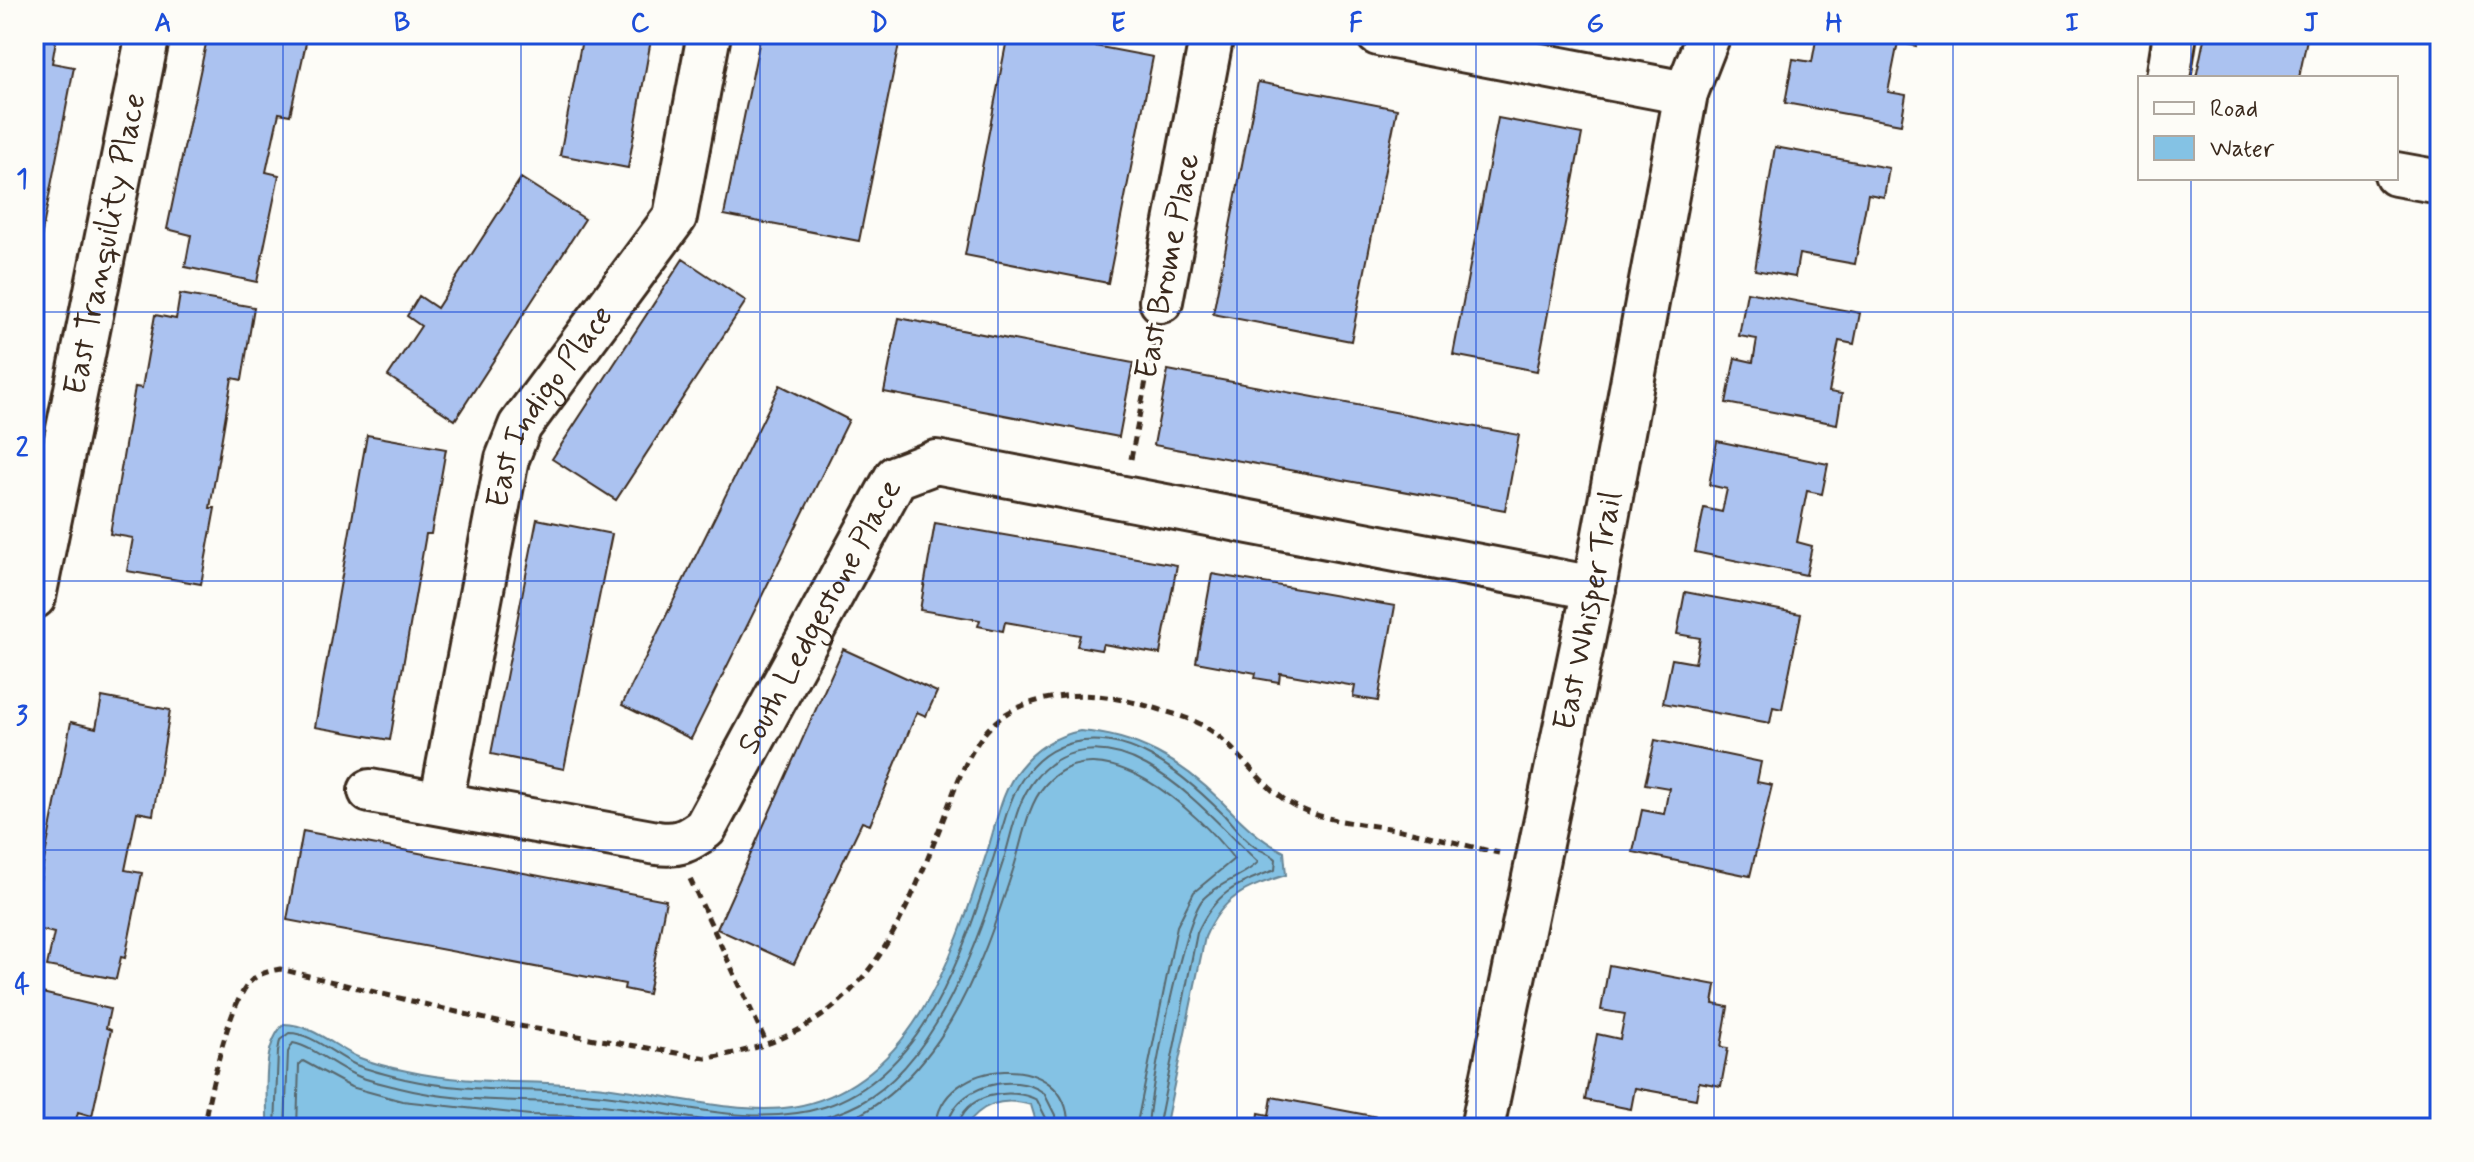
<svg xmlns="http://www.w3.org/2000/svg" width="2474" height="1162" viewBox="0 0 2474 1162" font-family="Mynerve,sans-serif">
	<style>
		.water { fill: #84c2e4; stroke: #678595; stroke-width: 2 }
		.lines { fill: none; stroke-linecap: round; stroke-linejoin: round }
		.shore { stroke: #58676d; stroke-width: 2 }
		.building { fill: #abc2f0; stroke: #3b2a1e; stroke-width: 2 }
		.minor-casing { stroke: #3b2a1e; stroke-width: 48 }
		.path { stroke: #3b2a1e; stroke-width: 5; stroke-dasharray: 8 6; stroke-linecap: butt }
		.minor { stroke: #fdfcf7; stroke-width: 42 }
		.grid { fill: none; stroke: #1d4ed8; stroke-width: 2; stroke-opacity: 0.55 }
		.labels { text-anchor: middle; dominant-baseline: central; stroke-width: 7; stroke-linejoin: round; paint-order: stroke }
		.street-label { font-size: 32px; fill: #3b2a1e; stroke: #fdfcf7 }
		.neatline { fill: none; stroke: #1d4ed8; stroke-width: 3 }
		.grid-label { font-size: 26px; text-anchor: middle; font-weight: bold; fill: #1d4ed8 }
	</style>
	<rect width="100%" height="100%" fill="#fdfcf7"/>
	<filter id="ink" filterUnits="userSpaceOnUse"><feTurbulence type="fractalNoise" baseFrequency=".0125" numOctaves="2"/><feDisplacementMap in="SourceGraphic" scale="16" xChannelSelector="R" yChannelSelector="G"/><feConvolveMatrix kernelMatrix="1 2 1 2 8 2 1 2 1" color-interpolation-filters="sRGB"/></filter>
	<g filter="url(#ink)">
		<path class="water" d="M1080,731c57,4 101,30 141,70 21,21 37,38 63,51l2,23c-41,13 -63,21 -81,62l-40,191h-127l-7,-23c-29,-9 -50,-1 -67,23h-697c1,-32 -7,-81 17,-104 30,1 50,23 76,34 15,6 32,10 47,13 62,14 125,9 187,15 59,5 141,30 198,21 121,-20 162,-154 195,-255 9,-27 14,-61 33,-84 16,-20 35,-32 60,-37z"/>
		<g class="lines">
			<path class="shore" d="M275,1128l3,-77 2,-11 9,-7c23,0 45,22 67,32 15,6 33,10 49,14 62,14 125,9 188,15 75,6 157,36 231,13 102,-32 141,-160 170,-251 9,-27 14,-59 32,-82 31,-41 81,-41 124,-18 27,14 53,38 74,59 9,10 19,24 31,32 7,5 15,6 21,12l-1,11c-40,14 -60,23 -78,63l-39,195
				M285,1128l3,-76 5,-9c20,4 40,22 60,31 14,7 32,10 47,14 62,16 128,11 191,16 88,6 183,44 268,0 79,-42 119,-165 145,-245 8,-26 13,-59 31,-80 29,-36 73,-35 111,-14 43,23 78,65 112,97 -9,12 -41,21 -55,37 -20,23 -54,193 -55,229
				M297,1128l2,-63 4,-4 48,26 51,14 128,14 60,1 93,12
				M831,1128c108,-40 149,-157 182,-258 9,-27 13,-63 32,-85 55,-64 153,27 189,74l-40,33 -17,34 -41,202
				M936,1128c2,-71 136,-81 132,0
				M948,1128c2,-41 67,-58 96,-35l11,22 1,13
				M958,1128c4,-34 54,-42 79,-28l9,18v10"/>
		</g>
		<path class="building" d="M34,34h23l-5,29 22,4 -40,207z
			M208,34h100l-18,81 -11,-2 -13,59 13,3 -22,107 -72,-15 6,-32 -24,-6z
			M583,34h69l-24,134 -68,-13z
			M761,34h140l-42,207 -135,-26z
			M1008,34h24l121,23 -45,226 -143,-28z
			M1799,34h119l-2,12 -18,-4 -10,50 18,3 -5,29 -116,-21 8,-44 19,3 4,-22z
			M2205,34h103l-9,44h-103z
			M1258,82l139,27 -46,232 -138,-27z
			M1498,118l84,16 -45,237 -84,-16z
			M1775,147l114,21 -5,29 -16,-3 -13,70 -56,-10 -4,23 -40,-7z
			M521,178l64,41 -130,201 -67,-44 33,-50 -14,-10 12,-20 18,12z
			M683,259l63,42 -130,199 -64,-41z
			M1747,292l113,21 -6,31 -15,-3 -10,51 13,2 -5,30 -111,-21 9,-45 18,4 4,-23 -18,-3z
			M180,294l74,13 -12,73 -10,-2 -22,130h5l-14,76 -74,-13 6,-33 -23,-4 25,-147 7,1 13,-73 21,4z
			M899,318l234,45 -14,74 -235,-45z
			M1168,370l351,65 -14,75 -351,-65z
			M780,385l69,35 -158,319 -69,-34z
			M367,435l79,14 -15,85h-5l-36,206 -75,-13z
			M1717,441l111,23 -6,30 -15,-3 -10,51 15,4 -6,29 -111,-23 9,-44 18,4 5,-23 -18,-4z
			M537,519l75,15 -48,235 -73,-15z
			M935,523l242,42 -17,89 -57,-10 -2,6 -24,-4 3,-11 -75,-13 -2,9 -25,-5 2,-6 -60,-10z
			M1212,574l183,32 -17,95 -25,-4 2,-11 -75,-13 -1,9 -24,-4 1,-5 -60,-11z
			M1685,592l116,22 -19,95 -9,-2 -3,16 -107,-20 9,-44 23,4 5,-25 -23,-4z
			M843,649l94,43 -11,24 -9,-4 -47,113 -8,-3 -68,142 -77,-35z
			M102,697l68,13 -17,105 -16,-3 -12,58 17,3 -17,85 -4,-1 -5,22 -69,-13 7,-33 -20,-5v-16l37,-190 25,6z
			M1655,740l106,22 -4,20 15,3 -22,91 -117,-24 9,-42 22,4 5,-26 -24,-4z
			M303,831l363,69 -18,94 -24,-5 1,-5 -338,-64z
			M1609,965l107,20 -3,19 15,3 -7,40 7,1 -7,38 -22,-4 -3,17 -61,-11 -4,21 -46,-9 12,-66 23,5 5,-25 -24,-4z
			M42,993l68,16 -4,19 5,2 -19,86 -14,-4 -4,16h-40v-100z
			M1272,1097l106,20 -2,11h-119l2,-15 10,2z"/>
		<g class="lines">
			<defs>
				<g id="minor">
					<path d="M1378,34l308,59"/>
					<path d="M2168,78l7,-44"/>
					<path d="M2396,174l44,8"/>
					<path d="M1161,301l51,-267"/>
					<path id="s1" d="M34,597l114,-563"/>
					<path id="s2" d="M370,791l287,52c21,3 31,-2 48,-15l191,-351 40,-15 658,126"/>
					<path id="s3" d="M441,803l66,-344 13,-33 155,-209 34,-183"/>
					<path id="s4" d="M1482,1128l112,-540 92,-495 23,-59"/>
				</g>
			</defs>
			<use href="#minor" class="minor-casing"/>
			<path class="path" d="M1131,459l23,-120
				M690,879l77,165
				M203,1128c6,-31 26,-129 49,-148 8,-7 18,-9 28,-11l222,54 204,35c156,-21 193,-124 243,-254 14,-37 31,-83 73,-98 47,-18 89,-11 136,3 19,6 39,11 55,23 31,23 50,59 86,76 33,16 76,16 112,24 30,6 59,15 88,21"/>
			<use href="#minor" class="minor"/>
		</g>
	</g>
	<path class="grid" d="M283,34v1094M521,34v1094M760,34v1094M998,34v1094M1237,34v1094M1476,34v1094M1714,34v1094M1953,34v1094M2191,34v44M2191,178v950M34,312h2406M34,581h2406M34,850h2406"/>
	<g class="labels">
		<g class="street-label">
			<text stroke="none"><textPath href="#s1" startOffset="360">East Tranquility Place</textPath></text>
			<text transform="translate(1168 266) rotate(-79)">East Brome Place</text>
			<text stroke="none"><textPath href="#s3" startOffset="416">East Indigo Place</textPath></text>
			<text stroke="none"><textPath href="#s4" startOffset="528">East Whisper Trail</textPath></text>
			<text stroke="none"><textPath href="#s2" startOffset="584">South Ledgestone Place</textPath></text>
		</g>
	</g>
	<rect width="2474" height="1162" fill="none" stroke="#fdfcf7" stroke-width="88"/>
	<rect x="2138" y="76" width="260" height="104" fill="#fdfcf7" stroke="#afa8a0" stroke-width="2"/>
	<rect x="2154" y="102" width="40" height="12" fill="#fdfcf7" stroke="#afa8a0" stroke-width="2"/>
	<text x="2210" y="116" font-size="24" fill="#3b2a1e">Road</text>
	<rect x="2154" y="136" width="40" height="24" fill="#84c2e4" stroke="#afa8a0" stroke-width="2"/>
	<text x="2210" y="156" font-size="24" fill="#3b2a1e">Water</text>
	<rect x="44" y="44" width="2386" height="1074" class="neatline"/>
	<g class="grid-label">
		<text x="163" y="31">A</text>
		<text x="402" y="31">B</text>
		<text x="640" y="31">C</text>
		<text x="879" y="31">D</text>
		<text x="1118" y="31">E</text>
		<text x="1356" y="31">F</text>
		<text x="1595" y="31">G</text>
		<text x="1834" y="31">H</text>
		<text x="2072" y="31">I</text>
		<text x="2311" y="31">J</text>
		<text x="22" y="187">1</text>
		<text x="22" y="456">2</text>
		<text x="22" y="724">3</text>
		<text x="22" y="993">4</text>
	</g>
</svg>
